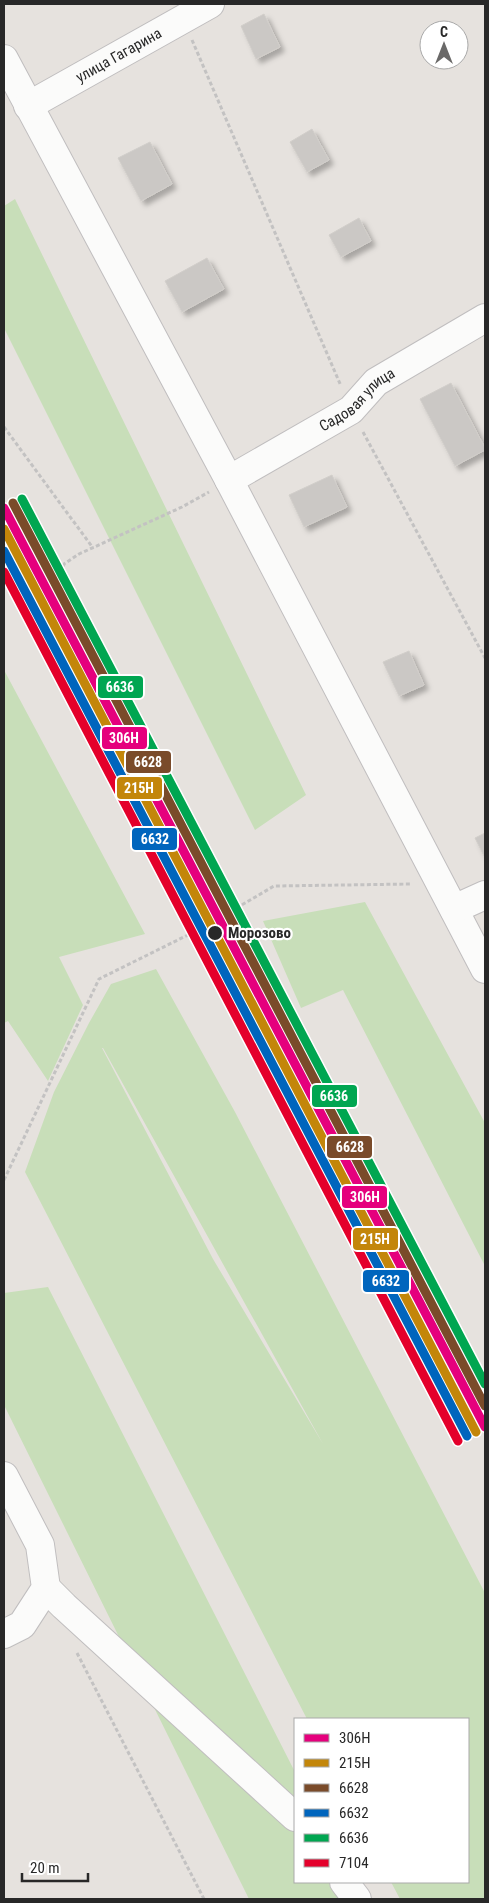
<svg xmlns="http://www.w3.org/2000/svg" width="489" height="1903" viewBox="0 0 489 1903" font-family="'Roboto Condensed',sans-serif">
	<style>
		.green { fill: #c8deb9; fill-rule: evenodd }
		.building { fill: #cbc8c5; stroke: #d1ceca; filter: url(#shadow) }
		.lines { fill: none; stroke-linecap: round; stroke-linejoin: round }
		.minor-casing { stroke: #c0bebf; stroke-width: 30 }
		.path { stroke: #c3c2c2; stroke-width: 3; stroke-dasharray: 4 2.5; stroke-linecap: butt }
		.minor { stroke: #fbfbfa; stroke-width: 28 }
		.rail-1-casing { stroke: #fff; stroke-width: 12 }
		.rail-2-casing { stroke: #fff; stroke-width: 12 }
		.rail-3-casing { stroke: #fff; stroke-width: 12 }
		.rail-4-casing { stroke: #fff; stroke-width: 12 }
		.rail-5-casing { stroke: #fff; stroke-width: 12 }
		.rail-6-casing { stroke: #fff; stroke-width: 12 }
		.rail-1 { stroke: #e5007d; stroke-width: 9 }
		.rail-2 { stroke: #c3860a; stroke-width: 9 }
		.rail-3 { stroke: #7a4b2a; stroke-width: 9 }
		.rail-4 { stroke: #0065bd; stroke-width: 9 }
		.rail-5 { stroke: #00a651; stroke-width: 9 }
		.rail-6 { stroke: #e4002b; stroke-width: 9 }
		.stop-dot { fill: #282828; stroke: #fff; stroke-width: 2 }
		.labels { text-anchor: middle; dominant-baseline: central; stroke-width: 4.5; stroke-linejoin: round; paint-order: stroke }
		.street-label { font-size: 15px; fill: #282828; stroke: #fff }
		.stop-label { font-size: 15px; font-weight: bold; fill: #282828; stroke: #fff; text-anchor: start }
		.line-badge { stroke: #fff; stroke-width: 2 }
		.badge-label { font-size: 14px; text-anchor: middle; font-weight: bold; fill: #fff }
	</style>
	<defs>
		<filter id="shadow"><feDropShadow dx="4.5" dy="4.5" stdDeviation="2.5" flood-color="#0004"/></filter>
	</defs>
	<rect width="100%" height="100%" fill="#e6e2de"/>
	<path class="green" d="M15,199l291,596 -51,35 -251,-502v-122z
		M4,670l141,264 -86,23 24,48 -35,76 -40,-60 -4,2z
		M365,902l120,221v143l-142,-276 -42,18 -38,-87z
		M156,969l79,143 250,481v306h-85l-9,-17h77v-163h-161l-282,-547 29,-80 35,-69 22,-39zM102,1048h1l220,396 -110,-185z
		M48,1287l247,485v110h56l9,17h-111l-245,-494v-112z"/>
	<path class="building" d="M264,14l16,33 -24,12 -15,-33z
		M312,129l17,31 -22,12 -17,-30z
		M150,142l22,42 -31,17 -23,-43z
		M359,218l12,23 -30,16 -12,-22z
		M207,258l17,31 -42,23 -17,-31z
		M451,383l34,65v2l-30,16 -35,-67z
		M332,475l15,32 -43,20 -15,-32z
		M409,651l15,34 -25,11 -16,-34z
		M485,833v25l-10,-20z"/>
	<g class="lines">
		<defs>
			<g id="minor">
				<path d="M4,59l225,421 256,489"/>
				<path id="s1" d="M28,106l182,-102"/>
				<path id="s2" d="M229,480l122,-70 25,-28 109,-64"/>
				<path d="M454,909l31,-14"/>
				<path d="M4,1476l36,69 6,43 -24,37 -18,9"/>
				<path d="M46,1588l18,18 231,211"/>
				<path d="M344,1882l13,17"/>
			</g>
		</defs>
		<use href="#minor" class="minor-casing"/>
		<path class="path" d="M192,40l149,346
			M4,427l89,121
			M363,432l122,226
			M58,585l6,-21 15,-10 103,-47 27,-15
			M4,1180l95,-201 107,-53 68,-40 138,-2
			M77,1653l127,246"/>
		<use href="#minor" class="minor"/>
		<defs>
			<path id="rail-1" d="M4,508l481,919"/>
			<path id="rail-2" d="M4,529l472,903"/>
			<path id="rail-3" d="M13,503l472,903"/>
			<path id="rail-4" d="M4,551l463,885"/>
			<path id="rail-5" d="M22,499l463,885"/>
			<path id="rail-6" d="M4,572l454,869"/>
		</defs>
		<use href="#rail-1" class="rail-1-casing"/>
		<use href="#rail-2" class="rail-2-casing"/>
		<use href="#rail-3" class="rail-3-casing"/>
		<use href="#rail-4" class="rail-4-casing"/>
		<use href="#rail-5" class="rail-5-casing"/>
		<use href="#rail-6" class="rail-6-casing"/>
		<use href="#rail-1" class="rail-1"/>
		<use href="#rail-2" class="rail-2"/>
		<use href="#rail-3" class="rail-3"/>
		<use href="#rail-4" class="rail-4"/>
		<use href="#rail-5" class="rail-5"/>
		<use href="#rail-6" class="rail-6"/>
	</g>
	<circle class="stop-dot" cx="215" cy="933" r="8"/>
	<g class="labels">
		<g class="street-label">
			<text stroke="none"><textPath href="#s1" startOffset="104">улица Гагарина</textPath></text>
			<text stroke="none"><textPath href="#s2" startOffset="152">Садовая улица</textPath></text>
		</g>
		<g class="stop-label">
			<text x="228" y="933">Морозово</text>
		</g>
	</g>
	<g class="line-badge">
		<rect x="97" y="675" width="47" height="24" rx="5" fill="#00a651"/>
		<rect x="101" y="726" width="47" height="24" rx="5" fill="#e5007d"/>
		<rect x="125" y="750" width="47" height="24" rx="5" fill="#7a4b2a"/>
		<rect x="116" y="776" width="47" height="24" rx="5" fill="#c3860a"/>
		<rect x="131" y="827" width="47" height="24" rx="5" fill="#0065bd"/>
		<rect x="311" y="1084" width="47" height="24" rx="5" fill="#00a651"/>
		<rect x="326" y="1135" width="47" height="24" rx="5" fill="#7a4b2a"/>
		<rect x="341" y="1185" width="47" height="24" rx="5" fill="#e5007d"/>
		<rect x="352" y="1227" width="47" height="24" rx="5" fill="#c3860a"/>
		<rect x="362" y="1269" width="48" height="24" rx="5" fill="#0065bd"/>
	</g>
	<g class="badge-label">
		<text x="120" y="692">6636</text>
		<text x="124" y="743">306Н</text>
		<text x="148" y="767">6628</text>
		<text x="139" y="793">215Н</text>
		<text x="155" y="844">6632</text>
		<text x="334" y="1101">6636</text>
		<text x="350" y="1152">6628</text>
		<text x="365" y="1202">306Н</text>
		<text x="375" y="1244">215Н</text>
		<text x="386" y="1286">6632</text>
	</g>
	<rect width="489" height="1903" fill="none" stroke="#282828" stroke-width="10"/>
	<rect x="294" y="1718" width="175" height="165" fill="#ffffff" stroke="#a9a9a9"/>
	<rect x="304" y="1734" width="25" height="8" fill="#e5007d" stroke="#a9a9a9"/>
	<text x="339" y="1743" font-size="15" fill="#282828">306Н</text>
	<rect x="304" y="1759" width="25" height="8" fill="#c3860a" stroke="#a9a9a9"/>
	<text x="339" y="1768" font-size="15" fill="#282828">215Н</text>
	<rect x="304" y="1784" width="25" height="8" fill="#7a4b2a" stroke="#a9a9a9"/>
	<text x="339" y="1793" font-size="15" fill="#282828">6628</text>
	<rect x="304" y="1809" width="25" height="8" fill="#0065bd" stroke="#a9a9a9"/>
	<text x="339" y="1818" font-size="15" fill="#282828">6632</text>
	<rect x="304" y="1834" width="25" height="8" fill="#00a651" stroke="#a9a9a9"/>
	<text x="339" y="1843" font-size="15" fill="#282828">6636</text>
	<rect x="304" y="1859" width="25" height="8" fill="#e4002b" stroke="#a9a9a9"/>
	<text x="339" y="1868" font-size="15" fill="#282828">7104</text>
	<g transform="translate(444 45)"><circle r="24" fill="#ffffff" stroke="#a9a9a9"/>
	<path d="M0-4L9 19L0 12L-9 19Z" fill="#6a6968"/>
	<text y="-8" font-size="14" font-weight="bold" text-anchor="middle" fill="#282828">С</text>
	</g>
	<path d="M22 1873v8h66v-8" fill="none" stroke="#282828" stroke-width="2.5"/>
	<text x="30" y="1873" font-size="15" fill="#282828" stroke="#ffffff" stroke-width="4" paint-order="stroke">20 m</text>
</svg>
